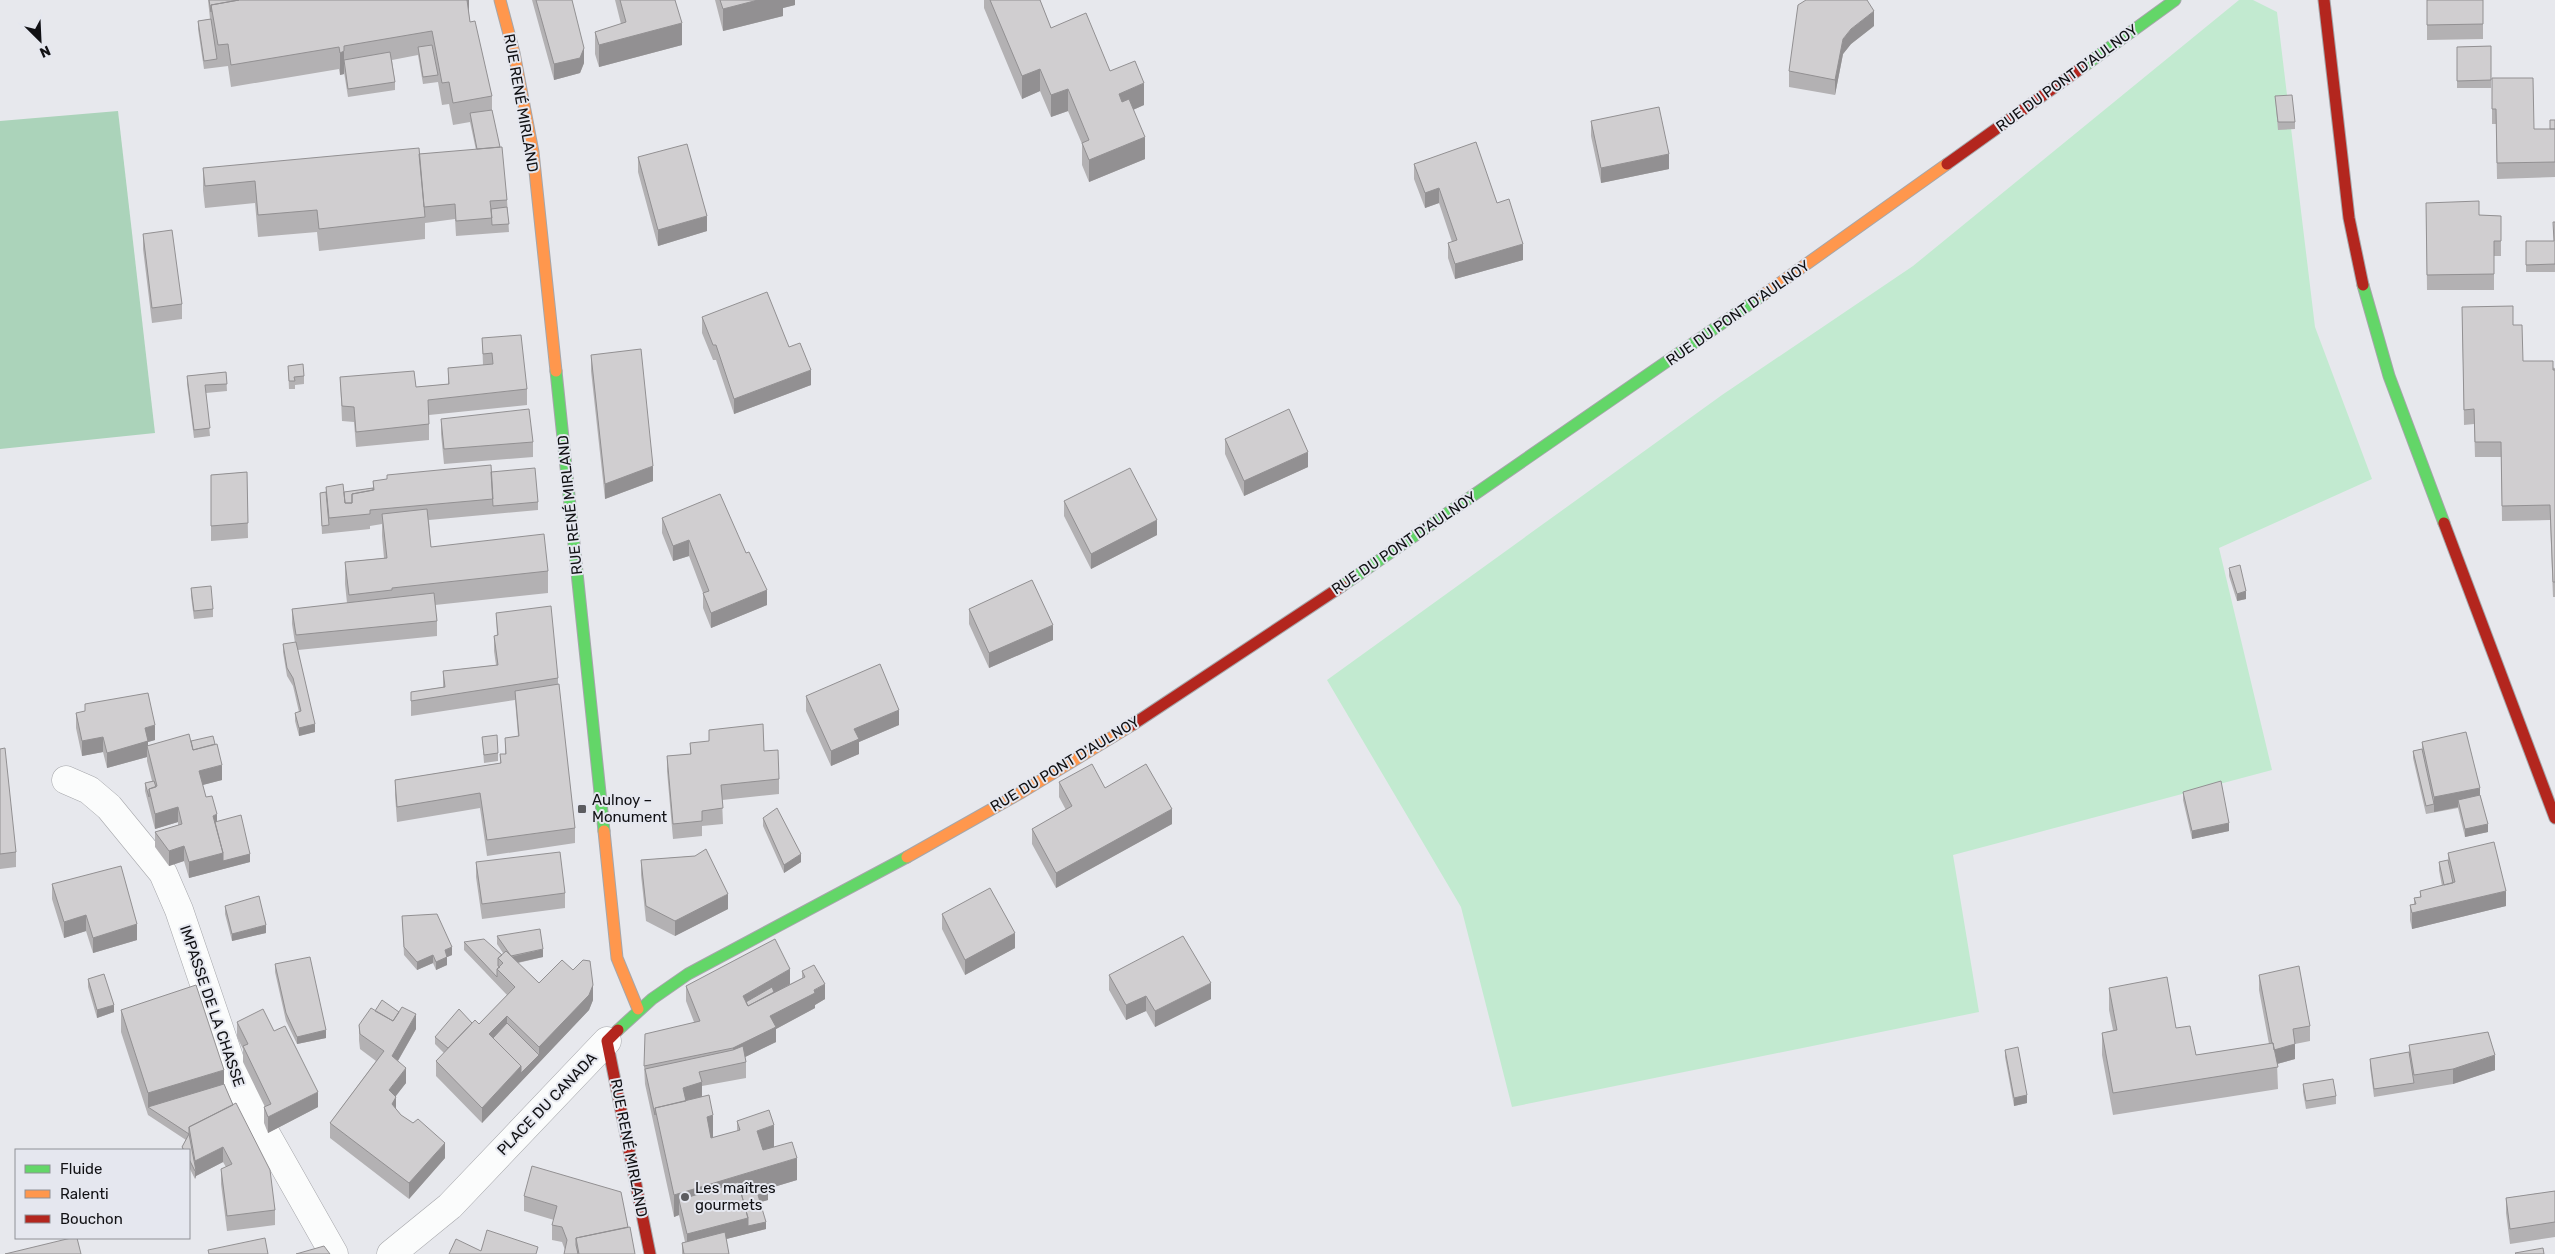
<svg xmlns="http://www.w3.org/2000/svg" width="2555" height="1254" viewBox="0 0 2555 1254" font-family="Rubik,sans-serif">
	<style>
		.green { fill: #c2ead0 }
		.forest { fill: #abd3ba }
		.lines { fill: none; stroke-linecap: round; stroke-linejoin: round }
		.street-casing { stroke: #a5a6aa; stroke-width: 29 }
		.fast-casing { stroke: #a5a6aa; stroke-width: 13 }
		.slow-casing { stroke: #a5a6aa; stroke-width: 13 }
		.jam-casing { stroke: #a5a6aa; stroke-width: 13 }
		.street { stroke: #fbfcfc; stroke-width: 28 }
		.fast { stroke: #63d668; stroke-width: 11 }
		.slow { stroke: #ff974d; stroke-width: 11 }
		.jam { stroke: #b3261e; stroke-width: 11 }
		.wall { fill: #b3b1b3 }
		.shaded-wall { fill: #929092 }
		.building { fill: #d0ced0; stroke: #929092 }
		.poi-dot { fill: #5c5c60; stroke: #e5e7ef; stroke-width: 2 }
		.labels { text-anchor: middle; dominant-baseline: central; stroke-width: 4; stroke-linejoin: round; paint-order: stroke }
		.street-label { font-size: 15px; fill: #111114; stroke: #e5e7ef }
		.poi-label { font-size: 15px; fill: #111114; stroke: #e5e7ef; text-anchor: start }
	</style>
	<rect width="100%" height="100%" fill="#e7e8ed"/>
	<path class="green" d="M2239,0h14l24,12 38,315 57,152 -153,69 53,222 -319,85 26,157 -467,95 -51,-200 -134,-227 395,-285 191,-129z"/>
	<path class="forest" d="M118,111l37,322 -155,16v-328z"/>
	<g class="lines">
		<defs>
			<path id="street" d="M66,780l23,10 20,17 54,66 16,37 56,165 10,22 89,157
				M391,1254l59,-48 157,-165"/>
			<path id="fast" d="M2080,69l95,-69
				M2363,285l26,91 55,147
				M556,371l48,460
				M1342,586l421,-291
				M618,1030l34,-31 36,-25 219,-117"/>
			<path id="slow" d="M500,0l14,53 19,99 23,219
				M1763,295l184,-131
				M604,831l13,127 21,51
				M907,857l115,-65 110,-67"/>
			<path id="jam" d="M2324,0l25,218 14,67
				M1947,164l133,-95
				M2444,523l111,295
				M1132,725l210,-139
				M618,1030l-11,11 43,213"/>
		</defs>
		<use href="#street" class="street-casing"/>
		<use href="#fast" class="fast-casing"/>
		<use href="#slow" class="slow-casing"/>
		<use href="#jam" class="jam-casing"/>
		<use href="#street" class="street"/>
		<use href="#fast" class="fast"/>
		<use href="#slow" class="slow"/>
		<use href="#jam" class="jam"/>
	</g>
	<path class="wall" d="M208,0h261v14l1,8 22,74v14l15,90 2,32 -53,4 -1,-17 -30,4v16l-106,12 -2,-19 -59,5 -3,-34 -50,5 -2,-18v-22l216,-14 57,-4 -6,-28 -17,3 -4,-21 -7,1 -4,-23 -15,2 -5,-29 -26,5 3,22v8l-47,7 -4,-25v2l-4,1 -1,-6 -108,18 -3,-21 -24,3 -6,-40v-8l12,-2z
		M532,0h40l12,63 -4,10 -26,7z
		M615,0h60l7,45 -83,22 -4,-13v-22l26,-8z
		M715,0h80v5l-12,3v8l-60,15z
		M984,0h56l11,28 59,43 34,34 -11,5 12,49 -56,23 -7,-17v-21l-14,-33 -17,6 -11,-26 -18,8 -38,-91z
		M2427,0h56v39l-56,1z
		M1874,26l-23,18 -8,10 -8,41 -46,-8v-16z
		M2491,46v42h-34v-41z
		M2492,78l42,51h16l5,-9v57l-58,2 -1,-55h-4z
		M2275,96l20,26v7l-17,1z
		M1591,121l78,48 -68,14 -10,-47z
		M638,157l69,74 -49,15 -20,-74z
		M1414,164l83,39 26,57 -68,19 -7,-21v-15l4,-1 -13,-39 -14,5 -11,-29z
		M2426,203l53,12 22,1v40h-7v34h-67z
		M2555,222v50h-29v-31h28z
		M143,234l39,70v15l-30,4 -9,-74z
		M2462,307l51,18 10,36 32,7v229h-2l-3,-77 -48,1 -1,-64h-26l-1,-33 -10,1z
		M702,317l87,30 22,38 -77,29 -18,-54h-3l-11,-27z
		M482,338l45,51v16l-98,10v25l-73,7 -2,-25 -12,-1 -2,-44 76,10 32,-3v-16l35,-3z
		M591,355l62,126 -48,18 -14,-128z
		M288,366l16,10v8l-9,1v4h-6z
		M226,372l1,19 -21,2 4,43 -16,2 -7,-54v-8z
		M441,419l92,23v15l-89,7 -3,-30z
		M1225,439l83,28 -64,29 -19,-42z
		M247,472l1,66 -37,3v-66z
		M491,472l47,30v8l-109,10 2,27 117,24v22l-113,12 2,16v15l-139,14 17,82 -16,4 -4,-15v-8l4,-1 -6,-26 -6,-10 -4,-24v-8l12,-1 -3,-19v-15l55,-6 -2,-19v-22l39,-4 -2,-22v-12l-12,2v3l-48,5 -2,-41 6,-1v-5l18,5 29,-4v-7z
		M1064,501l93,34 -66,34 -27,-53z
		M662,518l84,35 21,52 -56,23 -8,-20v-15l-14,-37 -16,5 -11,-28z
		M2229,568l17,31 -9,2 -8,-25z
		M191,588l22,21v8l-19,2 -3,-23z
		M969,609l84,31 -64,28 -20,-44z
		M496,613l62,65v6l17,144v15l-88,13 -7,-48 -83,14 -2,-27v-15l105,-17v-9h5v-16l13,-2 -3,-36 -104,16v-24l32,-5v-16l53,-6 -2,-14v-15h3z
		M806,696l93,29 -40,17v12l-28,12 -25,-55z
		M76,713l79,27 -7,2v4l43,-5 31,39 -20,5 4,12 11,25 33,40 -61,16 -5,-17 -15,5 -14,-19v-15l23,-7v-3l-23,7 -10,-38v-8l7,-2 -5,-20v-4l-40,11 -4,-16 -21,4 -6,-28z
		M482,737l16,16v8l-14,2z
		M2422,742l58,53 8,37 -23,5 -7,-29 -32,6 -13,-56v-7l9,-2z
		M690,743l74,8 15,28v15l-57,6 1,24 -21,2v10l-29,3 -6,-68v-15l23,-2z
		M0,749l16,103v15l-16,2z
		M1059,782l46,6 67,36 -116,64 -24,-44v-15l34,-19 -7,-13z
		M2183,792l46,39 -37,8 -9,-39z
		M763,818l38,44 -17,11 -21,-47z
		M2448,853l58,53 -94,23 -2,-9v-15l4,-1v-6l6,-1v-6l22,-5 -3,-16v-8l9,-2z
		M695,856l33,53 -53,27 -29,-15 -5,-46v-15z
		M476,862l89,31v15l-83,11 -6,-42z
		M52,884l85,56 -44,13 -7,-22 -22,7 -12,-39z
		M225,906l41,27 -34,8 -7,-27z
		M942,914l73,34 -50,27 -23,-46z
		M402,916l50,39 -5,2v8l-11,5 -3,-7 -16,7 -13,-15z
		M497,936l46,21 -25,6 21,20 54,17 -4,10 -107,113 -46,-47v-15l8,-8 -9,-9v-7l37,-14 7,1 28,-29 -43,-45v-8l38,13 1,-2 -6,-9z
		M275,964l51,74 -29,6 -11,-23 -11,-49z
		M802,971l23,28 -10,6v3l-39,21v13l-31,15 1,5v16l-44,8v11l11,40 -2,1 26,-7v-10l37,26 -6,2 29,31 -30,9 1,11 -8,2 6,27 -40,10 3,15h-47v-11l3,-1 -6,-27 -5,2 -29,-133 -1,-18 50,-44 -8,-21v-15l104,-2 12,-6z
		M1109,975l102,24 -56,28 -9,-16 -20,9 -17,-30z
		M2259,975l51,51v15l-15,3v15l-18,5 1,25 -165,26 -11,-60v-22l11,-3 -4,-20v-22l67,40 20,27 73,-11 -10,-54z
		M88,979l26,33 -17,6 -9,-31z
		M121,1010l103,74 51,126v15l-48,6 -6,-47v-15l5,-2 -3,-5 -27,14 -1,3 -6,-12v-17h-7v-3l4,-7 -38,-25 -27,-83z
		M375,1011l41,18 -18,32 8,22 -11,13 1,13 5,6 44,43 -36,41 -79,-61v-15l46,-62 -16,-12 -1,-9v-15z
		M237,1022l37,9 44,76 -50,26 -4,-10v-16h1l-22,-45v-13l-6,-12z
		M2409,1045l86,25 -42,14 -79,13 -4,-30v-8l39,-7z
		M2005,1050l22,53 -13,3 -9,-49z
		M2303,1084l33,12v8l-30,5 -3,-17z
		M2555,1191v46l-45,7 -4,-31v-15z
		M524,1196l104,31 7,27h-71l1,-4 -3,-8 -10,-2v-15l2,-5 -30,-9z"/>
	<path class="shaded-wall" d="M467,0h2v16z
		M758,0h37v5l-12,3v8l-60,15v-22z
		M1874,11v15l-23,18 -8,10 -8,41v-15l8,-41 8,-10z
		M682,23v22l-83,22v-22z
		M584,48v15l-4,10 -26,7v-16z
		M344,51v23l-4,1v-22z
		M1040,69v22l-18,8v-23z
		M1144,83v22l-25,11v-22z
		M1068,89v22l-17,6v-22z
		M1145,137v22l-56,23v-22z
		M1669,154v15l-68,14v-15z
		M1439,188v15l-14,5v-15z
		M707,216v15l-49,15v-16z
		M1523,244v16l-68,19v-15z
		M811,370v15l-77,29v-15z
		M1308,452v15l-64,29v-15z
		M653,466v15l-48,18v-15z
		M1157,520v15l-66,34v-15z
		M689,540v16l-16,5v-15z
		M767,590v15l-56,23v-15z
		M2246,591v8l-9,2v-7z
		M1053,625v15l-64,28v-15z
		M899,710v15l-40,17v12l-28,12v-15l23,-22z
		M315,724v8l-16,4v-8z
		M155,725v15l-7,2v8l-1,-4v11l-40,11v-15l38,-25z
		M103,737v15l-21,4v-15z
		M222,765v15l-23,6v-15z
		M2480,788v15l-22,-3v7l-24,5v-15z
		M178,807v15l-23,7v-15z
		M1172,809v15l-116,64v-15z
		M217,814v15l-4,-13z
		M2229,823v8l-37,8v-8z
		M2488,824v8l-23,5v-8z
		M184,846v15l-15,5v-15z
		M223,853l27,1v8l-61,16v-16z
		M801,854v8l-17,11v-8z
		M2506,891v15l-94,23v-16z
		M728,894v15l-53,27v-15z
		M86,915v16l-22,7v-16z
		M137,924v16l-44,13v-15z
		M266,925v8l-34,8v-7z
		M1015,933v15l-50,27v-15z
		M452,947v8l-7,3v-8z
		M543,949v8l-32,7v-7z
		M433,955v8l-16,7v-8z
		M447,957v8l-11,5v-8z
		M790,969v15l-44,26 -3,-14z
		M1211,983v16l-56,28v-16z
		M825,984v15l-10,6v3l-39,21v13l-43,21v-15l37,-32z
		M593,985v15l-4,10 -107,113v-15l39,-42 18,-11v-8z
		M1146,996v15l-20,9v-15z
		M114,1005v7l-17,6v-8z
		M416,1014v15l-24,42v-15z
		M507,1016v15l-14,14 -4,-11z
		M326,1030v8l-29,6v-7z
		M2295,1044v15l-22,6v-15z
		M2495,1055v15l-42,14v-15z
		M406,1068v15l-17,22v-15z
		M224,1070v22l-76,15v8v-22z
		M702,1082v15l-19,6v-15z
		M318,1092v15l-50,26v-16z
		M2027,1095v8l-13,3v-8z
		M396,1097v15l-4,-8z
		M713,1115v22l-6,2v-22z
		M774,1125v22l-17,6v-22z
		M445,1143v15l-36,41v-16z
		M223,1147v15l-27,14 -1,3v-18z
		M797,1158v22l-57,17 -61,3v15l-5,2v-22z
		M768,1192v8l-10,3v-8z
		M748,1218l18,4v7l-79,20v-15z"/>
	<path class="building" d="M209,0h30l-28,5v7z
		M239,0h228l3,22 5,-1 17,75 -39,7 -4,-21 -7,1 -10,-52 -88,15v5l-4,2 -1,-6 -108,18 -3,-21 -10,1 -7,-40z
		M536,0h36l12,48 -4,10 -26,6z
		M620,0h55l7,23 -83,22 -4,-13 31,-10z
		M720,0h38l-35,9z
		M990,0h50l11,28 35,-15 24,58 25,-10 9,22 -25,11 3,8 7,-3 16,38 -56,23 -7,-17 7,-3 -21,-51 -17,6 -11,-26 -18,7z
		M1806,0h61l7,11 -23,18 -8,10 -8,41 -46,-9 9,-66z
		M2427,0h56v24l-56,1z
		M211,19l6,40 -13,2 -6,-40z
		M432,45l6,30 -15,2 -5,-30z
		M2491,46v34l-34,1v-34z
		M390,52l5,30 -47,7 -4,-29z
		M2492,78h41l1,51h21v33l-58,1 -1,-54h-4z
		M2292,95l3,27h-17l-3,-26z
		M1659,107l10,47 -68,14 -10,-47z
		M492,110l8,37 -23,2 -7,-36z
		M2550,120h5v9h-5z
		M1476,142l21,61 12,-4 14,45 -68,20 -7,-21 9,-3 -18,-52 -14,5 -11,-29z
		M687,144l20,72 -49,14 -20,-73z
		M502,147l5,53 -17,1 2,17 -36,3 -1,-17 -31,3 -5,-53z
		M419,148l6,69 -106,12 -2,-19 -59,5 -3,-34 -50,5 -2,-18z
		M2479,201v14l22,1v25h-7v33l-67,1 -1,-72z
		M507,207l2,17 -17,1 -1,-16z
		M2553,222h2v42l-29,1v-24h28z
		M172,230l10,74 -30,4 -9,-74z
		M767,292l22,55 11,-4 11,27 -77,29 -18,-54h-3l-11,-28z
		M2513,306v19h9l1,36h30v9h2v212h-2l-3,-77 -48,1 -1,-64h-26l-1,-33 -10,1 -2,-103z
		M521,335l6,54 -99,11 1,24 -73,8 -2,-25 -12,-1 -2,-29 74,-6 2,16 33,-3 -1,-16 45,-4 -1,-11 -9,1 -1,-16z
		M641,349l12,117 -48,18 -14,-129z
		M303,364l1,12 -10,1 1,4h-6l-1,-15z
		M226,372l1,12 -22,1 5,43 -16,2 -7,-54z
		M529,409l4,33 -89,7 -3,-30z
		M1289,409l19,43 -64,29 -19,-42z
		M491,465l2,34 -123,11v4l-41,4 -3,-31 17,-3 2,19h7v-9l22,-4 -1,-9 14,-2v-4z
		M535,468l3,34 -45,4 -2,-34z
		M1130,468l27,52 -66,34 -27,-53z
		M247,472l1,51 -37,3v-51z
		M373,488v2l-21,4v9h-7l-1,-11z
		M326,492l3,33 -7,1 -2,-33z
		M720,494l26,59 3,-1 18,38 -56,23 -8,-20 6,-2 -20,-51 -16,6 -11,-28z
		M427,509l4,38 113,-13 4,37 -156,17v2l-43,5 -4,-33 42,-4 -5,-44z
		M2240,565l6,26 -9,3 -8,-26z
		M1032,580l21,45 -64,28 -20,-44z
		M211,586l2,23 -19,2 -3,-23z
		M434,593l3,28 -141,14 -4,-26z
		M551,606l7,72 -147,23v-9l34,-5 -2,-16 55,-6 -4,-29 4,-1 -2,-22z
		M296,642l19,82 -16,4 -4,-15 6,-2 -8,-33 -6,-10 -4,-24z
		M880,664l19,46 -45,19 5,10 -28,12 -25,-55z
		M559,684l16,144 -88,12 -7,-47 -83,14 -2,-27 106,-17 -1,-9h6l-1,-16 14,-2 -4,-45z
		M148,693l7,32 -10,3 3,13 -41,12 -4,-16 -21,4 -6,-28 9,-2v-7z
		M763,724l1,27 14,-1 1,29 -58,6 2,23 -21,3v10l-29,3 -6,-68 24,-2 -1,-11 19,-2v-11z
		M2466,732l14,56 -46,9 -12,-55z
		M189,734l4,16 24,-6 5,21 -23,6 7,26 6,-1 5,18 -4,2 10,37 -34,9 -5,-16 -15,5 -14,-19 27,-8 -4,-17 -23,7 -6,-25 8,-3 -10,-40z
		M497,735l1,18 -14,2 -2,-18z
		M213,736l2,8 -22,6 -2,-9z
		M5,748l11,104 -16,2v-105z
		M2422,749l12,55 -8,2 -13,-55z
		M1092,764l13,24 41,-24 26,45 -116,64 -24,-44 40,-23 -13,-24z
		M154,781l2,6 -7,2v8l-4,-14z
		M2221,781l8,42 -37,8 -9,-39z
		M2480,795l8,29 -23,5 -7,-29z
		M777,808l24,46 -17,11 -21,-47z
		M241,815l9,39 -27,7v-8l-8,-31z
		M2494,842l12,49 -94,22 -2,-8 6,-1 -2,-6 7,-1 -1,-6 35,-9 -7,-29z
		M706,849l22,45 -53,27 -29,-15 -5,-46 54,-4z
		M560,852l5,41 -83,11 -6,-42z
		M2448,860l5,23 -9,2 -5,-23z
		M121,866l16,58 -44,14 -7,-23 -22,7 -12,-38z
		M990,888l25,45 -50,27 -23,-46z
		M259,896l7,29 -34,9 -7,-28z
		M437,914l15,33 -7,3 2,7 -11,5 -3,-7 -16,7 -13,-15 -2,-31z
		M540,929l3,20 -32,7 -14,-20z
		M1183,936l28,47 -56,28 -9,-15 -20,9 -17,-30z
		M484,939l18,16 -4,3v8l2,1 -3,2v8l-33,-35z
		M775,939l15,30 -47,27 5,10 57,-29 -3,-6 12,-6 11,19 -11,6 1,3 -45,23 6,11 -43,21 -89,18 1,-32 55,-13 -14,-35z
		M506,951l33,32 23,-23 11,10 10,-10 7,1 3,24 -4,10 -50,52 -32,-31 -18,18 32,32 -39,42 -46,-47 39,-41 4,4 36,-37 -18,-18 6,-6 -5,-5z
		M310,957l16,73 -29,7 -11,-24 -11,-49z
		M2299,966l11,60 -17,3 2,15 -21,6 -1,-7h-1l-13,-68z
		M104,974l10,31 -17,5 -9,-31z
		M2167,977l9,51 14,-2 6,29 77,-12 5,24 -165,26 -11,-60 15,-3 -8,-42z
		M196,985l28,85 -76,23 -27,-83z
		M772,987l2,5 -26,14 -2,-4z
		M382,1000l17,12 -6,9 -18,-10z
		M402,1007l14,7 -24,42 14,12 -17,22 7,7 -4,7 9,11 12,8 5,-4 27,24 -36,40 -79,-60 54,-72 -24,-17 -1,-9 12,-17 22,13z
		M263,1009l11,22 11,-5 33,66 -50,25 -4,-10 7,-3 -28,-58 5,-2 -11,-22z
		M459,1009l13,14 -24,25 -13,-11z
		M507,1023l32,32 -18,18v-7l-28,-28z
		M2488,1032l7,23 -42,14 -39,6 -5,-30z
		M743,1046l3,16 -47,10 3,10 -19,6 3,13 -31,7v7l-10,-46 88,-19z
		M2018,1047l9,48 -13,3 -9,-48z
		M2409,1052l5,31 -40,6 -4,-30z
		M2333,1079l3,17 -30,5 -3,-17z
		M224,1084l9,21 -44,22v7l-41,-27z
		M709,1095l4,20 -6,2 4,21 29,-8 -3,-9 32,-11 5,15 -17,6 6,19 29,-8 5,16 -123,37 -19,-87z
		M236,1103l34,67 5,40 -48,6 -6,-47 11,-5 -9,-17 -28,14 -6,-34z
		M189,1134l7,37h-1l-6,-12v-9h-5l-2,-3z
		M532,1166l89,26 7,35 -52,11v7l2,9h-14l3,-14 -5,-13 -10,-2 5,-19 -33,-10z
		M738,1182l10,36 -61,16 -8,-34z
		M766,1182l2,10 -10,3 8,27 -18,4v-8l-8,-29z
		M2555,1191v31l-45,7 -4,-31z
		M630,1227l5,27h-56l-3,-16z
		M487,1230l51,17 -2,7h-87l7,-15 25,12z
		M725,1232l4,22h-45l-2,-11z
		M71,1238h6l4,16h-76z
		M265,1238l3,16h-59l-1,-4z
		M324,1246l6,8h-34z
		M2543,1248l1,6h-28l-1,-1z"/>
	<g class="poi-dot">
		<rect x="577" y="804" width="10" height="10" rx="2.5"/>
		<circle cx="685" cy="1197" r="5"/>
	</g>
	<g class="labels">
		<g class="street-label">
			<text transform="translate(2067 78) rotate(-36)">RUE DU PONT D'AULNOY</text>
			<text transform="translate(521 103) rotate(80)">RUE RENÉ MIRLAND</text>
			<text transform="translate(1738 313) rotate(-35)">RUE DU PONT D'AULNOY</text>
			<text transform="translate(570 505) rotate(-96)">RUE RENÉ MIRLAND</text>
			<text transform="translate(1404 543) rotate(-34)">RUE DU PONT D'AULNOY</text>
			<text transform="translate(1065 764) rotate(-31)">RUE DU PONT D'AULNOY</text>
			<text transform="translate(212 1006) rotate(71)">IMPASSE DE LA CHASSE</text>
			<text transform="translate(547 1104) rotate(-46)">PLACE DU CANADA</text>
			<text transform="translate(629 1148) rotate(79)">RUE RENÉ MIRLAND</text>
		</g>
		<g class="poi-label">
			<text x="592" y="800">Aulnoy –<tspan x="592" dy="17">Monument</tspan></text>
			<text x="695" y="1188">Les maîtres<tspan x="695" dy="17">gourmets</tspan></text>
		</g>
	</g>
	<rect x="15" y="1149" width="175" height="90" fill="#e5e7ef" stroke="#909197"/>
	<rect x="25" y="1165" width="25" height="8" fill="#63d668" stroke="#909197"/>
	<text x="60" y="1174" font-size="15" fill="#111114">Fluide</text>
	<rect x="25" y="1190" width="25" height="8" fill="#ff974d" stroke="#909197"/>
	<text x="60" y="1199" font-size="15" fill="#111114">Ralenti</text>
	<rect x="25" y="1215" width="25" height="8" fill="#b3261e" stroke="#909197"/>
	<text x="60" y="1224" font-size="15" fill="#111114">Bouchon</text>
	<g transform="translate(40 40) rotate(156)" stroke="#e5e7ef" stroke-width="4" paint-order="stroke">
	<path d="M0-4L9 19L0 12L-9 19Z" fill="#111114"/>
	<text y="-8" font-size="14" font-weight="bold" text-anchor="middle" fill="#111114">N</text>
	</g>
</svg>
